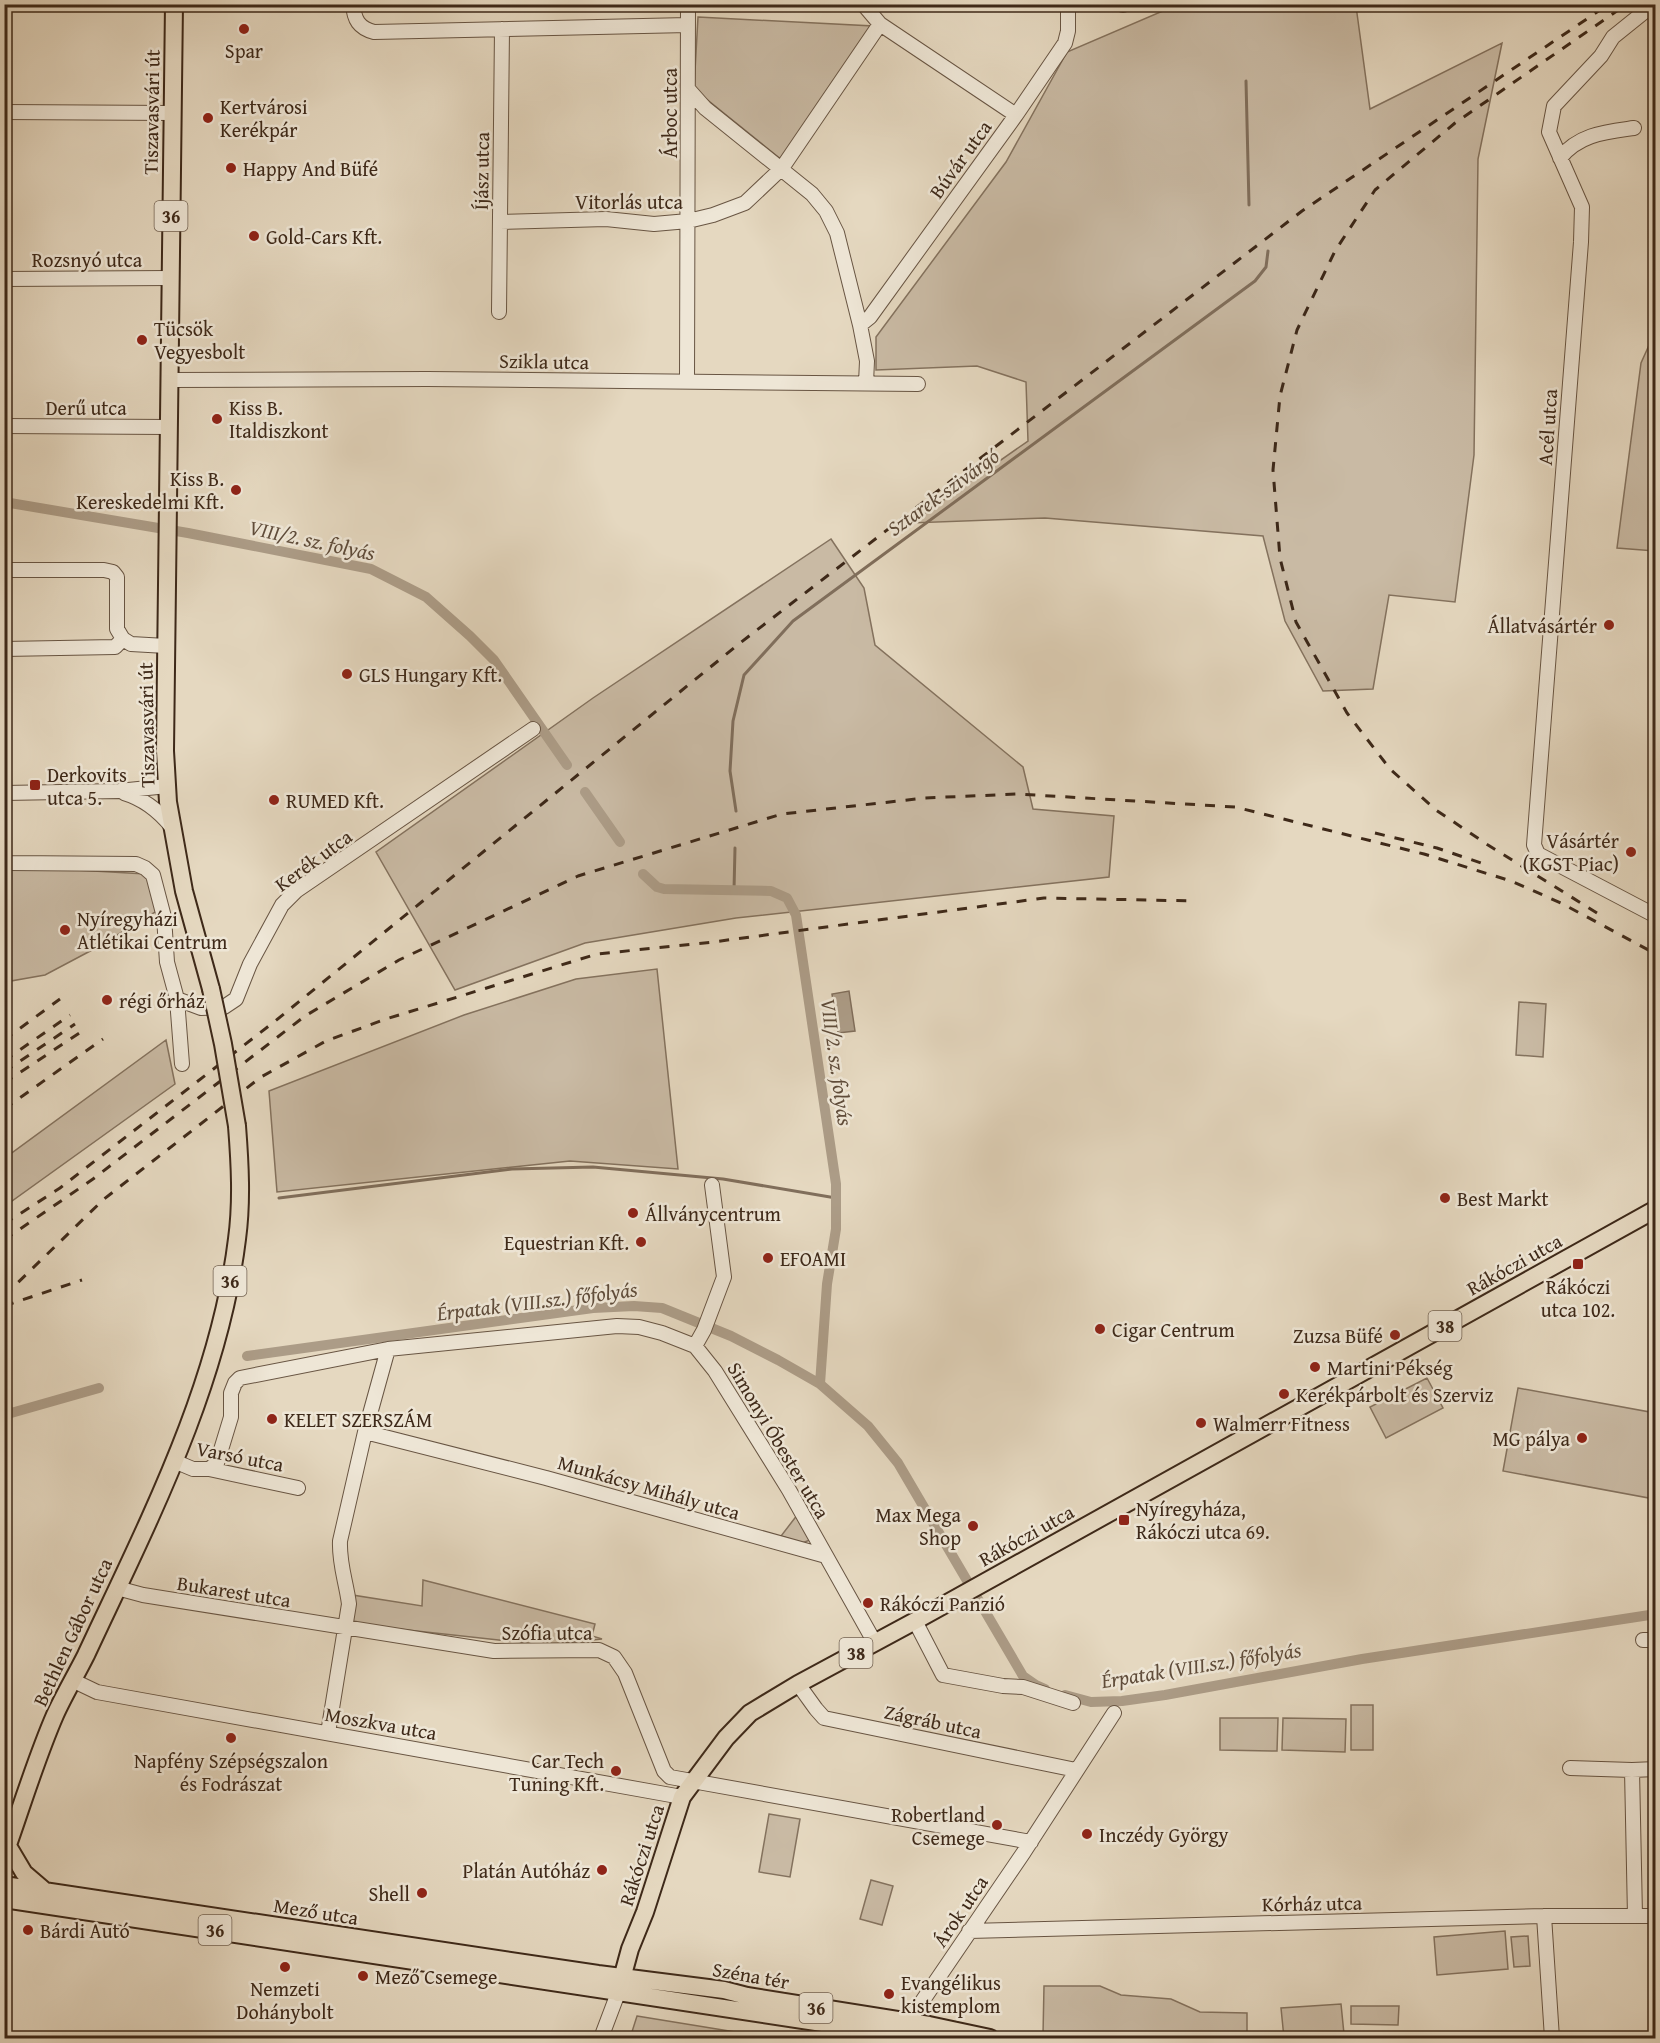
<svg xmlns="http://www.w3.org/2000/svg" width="1660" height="2043" viewBox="0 0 1660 2043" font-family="'Gentium Book Plus',serif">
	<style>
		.green { fill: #c9baa4; stroke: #84725e; stroke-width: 1.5 }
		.water { fill: #ac9c87; stroke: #806e5b; stroke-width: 1.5 }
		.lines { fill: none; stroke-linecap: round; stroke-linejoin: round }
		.stream { stroke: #806e5b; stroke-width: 3 }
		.canal { stroke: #ac9c87; stroke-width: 10 }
		.minor-casing { stroke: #685543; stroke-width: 16 }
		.major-casing { stroke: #3e2919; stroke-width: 20 }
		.minor { stroke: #eee6d6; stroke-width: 14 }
		.major { stroke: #e5d8c0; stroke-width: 16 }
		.rail { stroke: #3e2919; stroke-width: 3; stroke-dasharray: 10 10; stroke-linecap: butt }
		.major-bridge-casing { stroke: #3e2919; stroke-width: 20; stroke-linecap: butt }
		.major-bridge { stroke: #e5d8c0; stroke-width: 16 }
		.poi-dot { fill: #8f2418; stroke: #eee6d6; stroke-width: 2 }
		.labels { text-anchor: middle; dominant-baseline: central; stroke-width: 5; stroke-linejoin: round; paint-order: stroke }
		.shield { fill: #eee6d6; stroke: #736252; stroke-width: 1.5 }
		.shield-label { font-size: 18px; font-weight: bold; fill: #3e2919 }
		.poi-label { font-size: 20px; fill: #3e2919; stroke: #eee6d6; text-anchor: start }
		.street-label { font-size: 20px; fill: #3e2919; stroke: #eee6d6 }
		.water-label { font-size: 21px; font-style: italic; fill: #5f4c3a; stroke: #eee6d6 }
	</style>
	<rect width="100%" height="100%" fill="#e5d8c0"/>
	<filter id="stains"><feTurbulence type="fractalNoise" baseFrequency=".00333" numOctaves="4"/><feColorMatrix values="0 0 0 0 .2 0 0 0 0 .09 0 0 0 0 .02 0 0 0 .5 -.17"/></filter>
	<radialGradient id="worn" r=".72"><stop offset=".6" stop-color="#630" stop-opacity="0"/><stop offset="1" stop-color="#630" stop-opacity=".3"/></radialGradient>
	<path class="green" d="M1356,6l14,103 132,-66 -24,116 -4,296 -19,147 -66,-7 -16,94 -50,2 -38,-70 -22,-85 -218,-18 -134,5 117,-82 -2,-59 -49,-16 -101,4v-33l130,-175 61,-110 105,-45z
		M698,17l175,9 -91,134 -88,-71z
		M1655,332v219l-38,-3 24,-185z
		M831,539l33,49 11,57 148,122 10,42 81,7 -5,61 -373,41 -151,25 -130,47 -79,-138 217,-154z
		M5,866l141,8 11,37 -63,38 -49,26 -40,7z
		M657,969l21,200 -108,-8 -293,31 -8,-101 195,-76 112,-36z
		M1519,1002l27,2 -3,53 -27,-2z
		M166,1040l9,44 -170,122v-48z
		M1427,1378l16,30 -57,30 -16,-31z
		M1518,1388l137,25v51l-6,34 -146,-27z
		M798,1514l12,26 -8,3 -21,-7z
		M423,1580l172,44 -3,12 10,3 -58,6 -191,-21 -1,-29 70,11z
		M1351,1705h22v45h-22z
		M1220,1718h58l-1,33 -57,-1z
		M1283,1718l63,1 -1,33 -63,-2z
		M769,1814l31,5 -10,58 -31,-5z
		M871,1880l22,6 -11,39 -22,-6z
		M1505,1931l3,38 -71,6 -3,-38z
		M1528,1936l2,30 -16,1 -3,-30z
		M1044,1986h56l21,9 50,4 29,13 47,1v25h-187l-17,-3z
		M1341,2004l3,30 -60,4 -3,-30z
		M1351,2006h48l-1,19 -47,-1z
		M637,2016l123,20 33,2h-163z"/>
	<path class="water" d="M849,991l6,40 -17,2 -6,-39z"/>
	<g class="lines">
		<path class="stream" d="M1246,81l3,124
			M736,811l-6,-40 3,-50 11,-46 49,-54 462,-340 11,-14 2,-16
			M734,890l1,-42
			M279,1198l233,-29 81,-2 130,12 113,19"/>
		<path class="canal" d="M4,502l184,31 183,36 55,28 44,39 24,24 73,105
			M585,792l35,50
			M643,874l14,13 7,2 107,2 16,7 9,17 40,269v45l-9,55 -7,100
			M247,1356l346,-48 41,-2 28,2 69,28 47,24 42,24 48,42 30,37 125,213 13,9 9,4
			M4,1415l95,-27
			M1065,1695l26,7 31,-1 43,-6 197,-36 294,-45"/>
		<defs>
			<path id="minor" d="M353,4c1,16 6,24 21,28l314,-7
				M863,4l17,20 136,91
				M1654,4l-41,33 -12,19 -47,50 -5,26 33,75 -1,35 -47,603 4,9 118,62
				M1123,5v-1
				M689,90l16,18 107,86 14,17 11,22 23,92 7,36 -1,22
				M4,112l168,1
				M1560,158c19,-24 46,-26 74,-30
				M500,222l106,-3 48,5 34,-3 25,-6 32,-12 37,-35 98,-144
				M4,279l166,-1
				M499,312l3,-283
				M860,325l10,-8 146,-202 49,-72 3,-12v-27
				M169,380l258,-1 491,5
				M687,382l1,-378
				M4,426l164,1
				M4,570h100l9,2 4,5v52l6,10
				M4,649l111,-2 8,-8 8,5 35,2
				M4,793l115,-2 48,-5
				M124,793c20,6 34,17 47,33
				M4,861l6,2 126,1 9,4 8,7 11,42 3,45 10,37 5,65
				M177,999l24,9 23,-1 12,-8 14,-35 32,-59 14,-14 237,-162
				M695,1346l9,-16 20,-53 -12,-92
				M365,1432l181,46 280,78
				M174,1461l19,8h16l89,19
				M209,1469l8,-6 14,-46v-24l4,-10 5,-5 148,-29 229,-23 22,1 23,6 33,13 20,25 74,119 86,153
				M117,1588l26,7 351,56 105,-1 15,7 11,16 39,98 6,6 361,65
				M915,1621l28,54 60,11 20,1 50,16
				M1643,1640h13
				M74,1681l23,11 585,105
				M798,1684l18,25 8,9 252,52
				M328,1733l21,-129c-3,-23 -10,-40 -9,-63l25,-109 23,-83
				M1570,1768l62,2
				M1544,1916l8,122
				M1635,1916l-3,-146 24,-1
				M969,1931l575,-15h112
				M904,2028l120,-176 90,-139
				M601,2038l17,-45"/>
			<path id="major" d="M174,4l-9,747 3,51 16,89 27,98
				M8,1846l16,27 21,18
				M4,1856c17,-47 31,-95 51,-141 9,-20 21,-40 31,-60 62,-133 133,-269 151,-416 5,-37 3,-75 0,-113
				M4,1885l594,89 126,16 23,6 182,29 61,13
				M4,1899l917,139
				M618,1993l12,-44 15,-37 37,-115 44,-59 24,-25 48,-29 117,-63 741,-412"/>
		</defs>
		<use href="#minor" class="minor-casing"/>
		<use href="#major" class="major-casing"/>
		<use href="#minor" class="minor"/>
		<use href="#major" class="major"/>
		<path class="rail" d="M1375,833l62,15 44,15
			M1597,913l-109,-68 -52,-35 -46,-41 -43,-56 -51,-91 -16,-64 -7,-88 7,-74 17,-66 38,-79 40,-61 80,-67 172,-119
			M4,1040l56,-41
			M4,1061l66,-46
			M4,1072l71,-48
			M4,1083l77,-51
			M4,1109l99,-70
			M4,1224l56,-36 214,-166 466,-379 562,-432 307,-207
			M4,1240l89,-61 212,-163 94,-56 179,-84 204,-62 143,-16 93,-4 217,13 189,47 87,27 50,22 95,51
			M4,1296l100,-97 157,-122 65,-36 60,-22 211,-65 116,-12 331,-44 152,3
			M4,1306l78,-26"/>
		<defs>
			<path id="major-bridge" d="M211,989l12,55 14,82"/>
		</defs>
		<use href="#major-bridge" class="major-bridge-casing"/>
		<use href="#major-bridge" class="major-bridge"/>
	</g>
	<g class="poi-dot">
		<circle cx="244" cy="29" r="6"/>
		<circle cx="208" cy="118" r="6"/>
		<circle cx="231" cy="168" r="6"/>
		<circle cx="254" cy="236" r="6"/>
		<circle cx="142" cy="340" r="6"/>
		<circle cx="217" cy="419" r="6"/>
		<circle cx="236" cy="490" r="6"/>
		<circle cx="1609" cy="625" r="6"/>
		<circle cx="347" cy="674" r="6"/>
		<rect x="29" y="779" width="12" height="12" rx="3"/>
		<circle cx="274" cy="800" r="6"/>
		<circle cx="1631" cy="852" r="6"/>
		<circle cx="65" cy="930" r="6"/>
		<circle cx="107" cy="1000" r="6"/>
		<circle cx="1445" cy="1198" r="6"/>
		<circle cx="633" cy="1213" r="6"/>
		<circle cx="641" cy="1242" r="6"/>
		<circle cx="768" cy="1258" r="6"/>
		<rect x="1572" y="1258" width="12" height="12" rx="3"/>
		<circle cx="1100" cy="1329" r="6"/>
		<circle cx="1395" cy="1335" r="6"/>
		<circle cx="1315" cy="1367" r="6"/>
		<circle cx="1284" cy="1394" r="6"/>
		<circle cx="272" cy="1419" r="6"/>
		<circle cx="1201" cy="1423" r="6"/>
		<circle cx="1582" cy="1438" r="6"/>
		<rect x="1118" y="1514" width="12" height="12" rx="3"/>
		<circle cx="973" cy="1526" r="6"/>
		<circle cx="868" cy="1603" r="6"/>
		<circle cx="231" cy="1738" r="6"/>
		<circle cx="616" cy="1771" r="6"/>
		<circle cx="997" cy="1825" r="6"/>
		<circle cx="1087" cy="1834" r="6"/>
		<circle cx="602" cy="1870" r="6"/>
		<circle cx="422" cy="1893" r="6"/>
		<circle cx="28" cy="1930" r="6"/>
		<circle cx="285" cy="1967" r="6"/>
		<circle cx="363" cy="1976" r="6"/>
		<circle cx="889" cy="1994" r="6"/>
	</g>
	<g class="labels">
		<g class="shield">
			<rect x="154.5" y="201" width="33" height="30" rx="4.5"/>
			<rect x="213.5" y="1266" width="33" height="30" rx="4.5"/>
			<rect x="1428.5" y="1311" width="33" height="30" rx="4.5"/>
			<rect x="839.5" y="1638" width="33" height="30" rx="4.5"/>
			<rect x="198.5" y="1915" width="33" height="30" rx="4.5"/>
			<rect x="799.5" y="1993" width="33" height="30" rx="4.5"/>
		</g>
		<g class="shield-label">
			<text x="171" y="216">36</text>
			<text x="230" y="1281">36</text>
			<text x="1445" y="1326">38</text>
			<text x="856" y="1653">38</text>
			<text x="215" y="1930">36</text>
			<text x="816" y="2008">36</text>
		</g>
		<g class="poi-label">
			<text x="244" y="50" text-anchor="middle">Spar</text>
			<text x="220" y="106">Kertvárosi<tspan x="220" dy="23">Kerékpár</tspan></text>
			<text x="243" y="168">Happy And Büfé</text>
			<text x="266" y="236">Gold-Cars Kft.</text>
			<text x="154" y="328">Tücsök<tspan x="154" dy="23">Vegyesbolt</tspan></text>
			<text x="229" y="407">Kiss B.<tspan x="229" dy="23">Italdiszkont</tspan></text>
			<text x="224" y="478" text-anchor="end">Kiss B.<tspan x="224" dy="23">Kereskedelmi Kft.</tspan></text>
			<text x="1597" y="625" text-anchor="end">Állatvásártér</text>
			<text x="359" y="674">GLS Hungary Kft.</text>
			<text x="47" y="774">Derkovits<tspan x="47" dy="23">utca 5.</tspan></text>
			<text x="286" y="800">RUMED Kft.</text>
			<text x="1619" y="840" text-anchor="end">Vásártér<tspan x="1619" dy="23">(KGST Piac)</tspan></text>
			<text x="77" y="918">Nyíregyházi<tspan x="77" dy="23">Atlétikai Centrum</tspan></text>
			<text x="119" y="1000">régi őrház</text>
			<text x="1457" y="1198">Best Markt</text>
			<text x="645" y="1213">Állványcentrum</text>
			<text x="629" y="1242" text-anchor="end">Equestrian Kft.</text>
			<text x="780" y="1258">EFOAMI</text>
			<text x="1578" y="1286" text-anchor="middle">Rákóczi<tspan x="1578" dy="23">utca 102.</tspan></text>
			<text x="1112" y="1329">Cigar Centrum</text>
			<text x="1383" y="1335" text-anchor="end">Zuzsa Büfé</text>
			<text x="1327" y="1367">Martini Pékség</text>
			<text x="1296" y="1394">Kerékpárbolt és Szerviz</text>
			<text x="284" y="1419">KELET SZERSZÁM</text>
			<text x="1213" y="1423">Walmerr Fitness</text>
			<text x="1570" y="1438" text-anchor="end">MG pálya</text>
			<text x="1136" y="1508">Nyíregyháza,<tspan x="1136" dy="23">Rákóczi utca 69.</tspan></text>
			<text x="961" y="1514" text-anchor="end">Max Mega<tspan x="961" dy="23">Shop</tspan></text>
			<text x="880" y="1603">Rákóczi Panzió</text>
			<text x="231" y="1760" text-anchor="middle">Napfény Szépségszalon<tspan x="231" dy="23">és Fodrászat</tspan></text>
			<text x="604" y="1760" text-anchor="end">Car Tech<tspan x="604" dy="23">Tuning Kft.</tspan></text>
			<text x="985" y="1814" text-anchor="end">Robertland<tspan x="985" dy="23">Csemege</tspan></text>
			<text x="1099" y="1834">Inczédy György</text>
			<text x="590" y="1870" text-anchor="end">Platán Autóház</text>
			<text x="410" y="1893" text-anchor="end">Shell</text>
			<text x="40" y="1930">Bárdi Autó</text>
			<text x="375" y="1976">Mező Csemege</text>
			<text x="901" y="1982">Evangélikus<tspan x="901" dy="23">kistemplom</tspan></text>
			<text x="285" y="1988" text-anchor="middle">Nemzeti<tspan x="285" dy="23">Dohánybolt</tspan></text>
		</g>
		<g class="street-label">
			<text transform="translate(151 112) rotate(-89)">Tiszavasvári út</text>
			<text transform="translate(669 113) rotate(-90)">Árboc utca</text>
			<text transform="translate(960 159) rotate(-54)">Búvár utca</text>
			<text transform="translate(481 171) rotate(-89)">Íjász utca</text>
			<text x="629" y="201">Vitorlás utca</text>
			<text x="87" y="259">Rozsnyó utca</text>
			<text transform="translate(544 361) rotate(1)">Szikla utca</text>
			<text x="86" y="407">Derű utca</text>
			<text transform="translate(1547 427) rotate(-86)">Acél utca</text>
			<text transform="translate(146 725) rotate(-91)">Tiszavasvári út</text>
			<text transform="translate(313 860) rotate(-36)">Kerék utca</text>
			<text transform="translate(1514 1264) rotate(-29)">Rákóczi utca</text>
			<text transform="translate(779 1440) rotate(59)">Simonyi Óbester utca</text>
			<text transform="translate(240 1456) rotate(11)">Varsó utca</text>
			<text transform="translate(649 1487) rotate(16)">Munkácsy Mihály utca</text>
			<text transform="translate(1026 1535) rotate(-29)">Rákóczi utca</text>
			<text transform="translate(234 1591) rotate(9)">Bukarest utca</text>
			<text transform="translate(72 1632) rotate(-65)">Bethlen Gábor utca</text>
			<text x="547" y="1632">Szófia utca</text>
			<text transform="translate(933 1721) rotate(12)">Zágráb utca</text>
			<text transform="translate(381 1723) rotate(10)">Moszkva utca</text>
			<text transform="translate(641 1855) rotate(-72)">Rákóczi utca</text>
			<text transform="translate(1312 1903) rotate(-1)">Kórház utca</text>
			<text transform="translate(316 1911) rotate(9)">Mező utca</text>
			<text transform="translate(960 1911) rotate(-56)">Árok utca</text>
			<text transform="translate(751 1975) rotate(10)">Széna tér</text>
		</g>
		<g class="water-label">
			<text transform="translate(943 492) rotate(-36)">Sztarek-szivárgó</text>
			<text transform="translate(312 540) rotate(12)">VIII/2. sz. folyás</text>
			<text transform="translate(837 1062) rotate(82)">VIII/2. sz. folyás</text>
			<text transform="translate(537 1301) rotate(-7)">Érpatak (VIII.sz.) főfolyás</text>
			<text transform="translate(1201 1665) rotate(-9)">Érpatak (VIII.sz.) főfolyás</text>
		</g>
	</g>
	<rect width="1660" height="2043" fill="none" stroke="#e5d8c0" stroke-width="24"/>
	<rect x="6" y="6" width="1648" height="2031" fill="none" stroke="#3e2919" stroke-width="3"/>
	<rect x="12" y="12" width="1636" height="2019" fill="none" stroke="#3e2919" stroke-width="1.5"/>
	<rect width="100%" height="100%" filter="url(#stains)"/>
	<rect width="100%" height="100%" fill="url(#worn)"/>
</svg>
